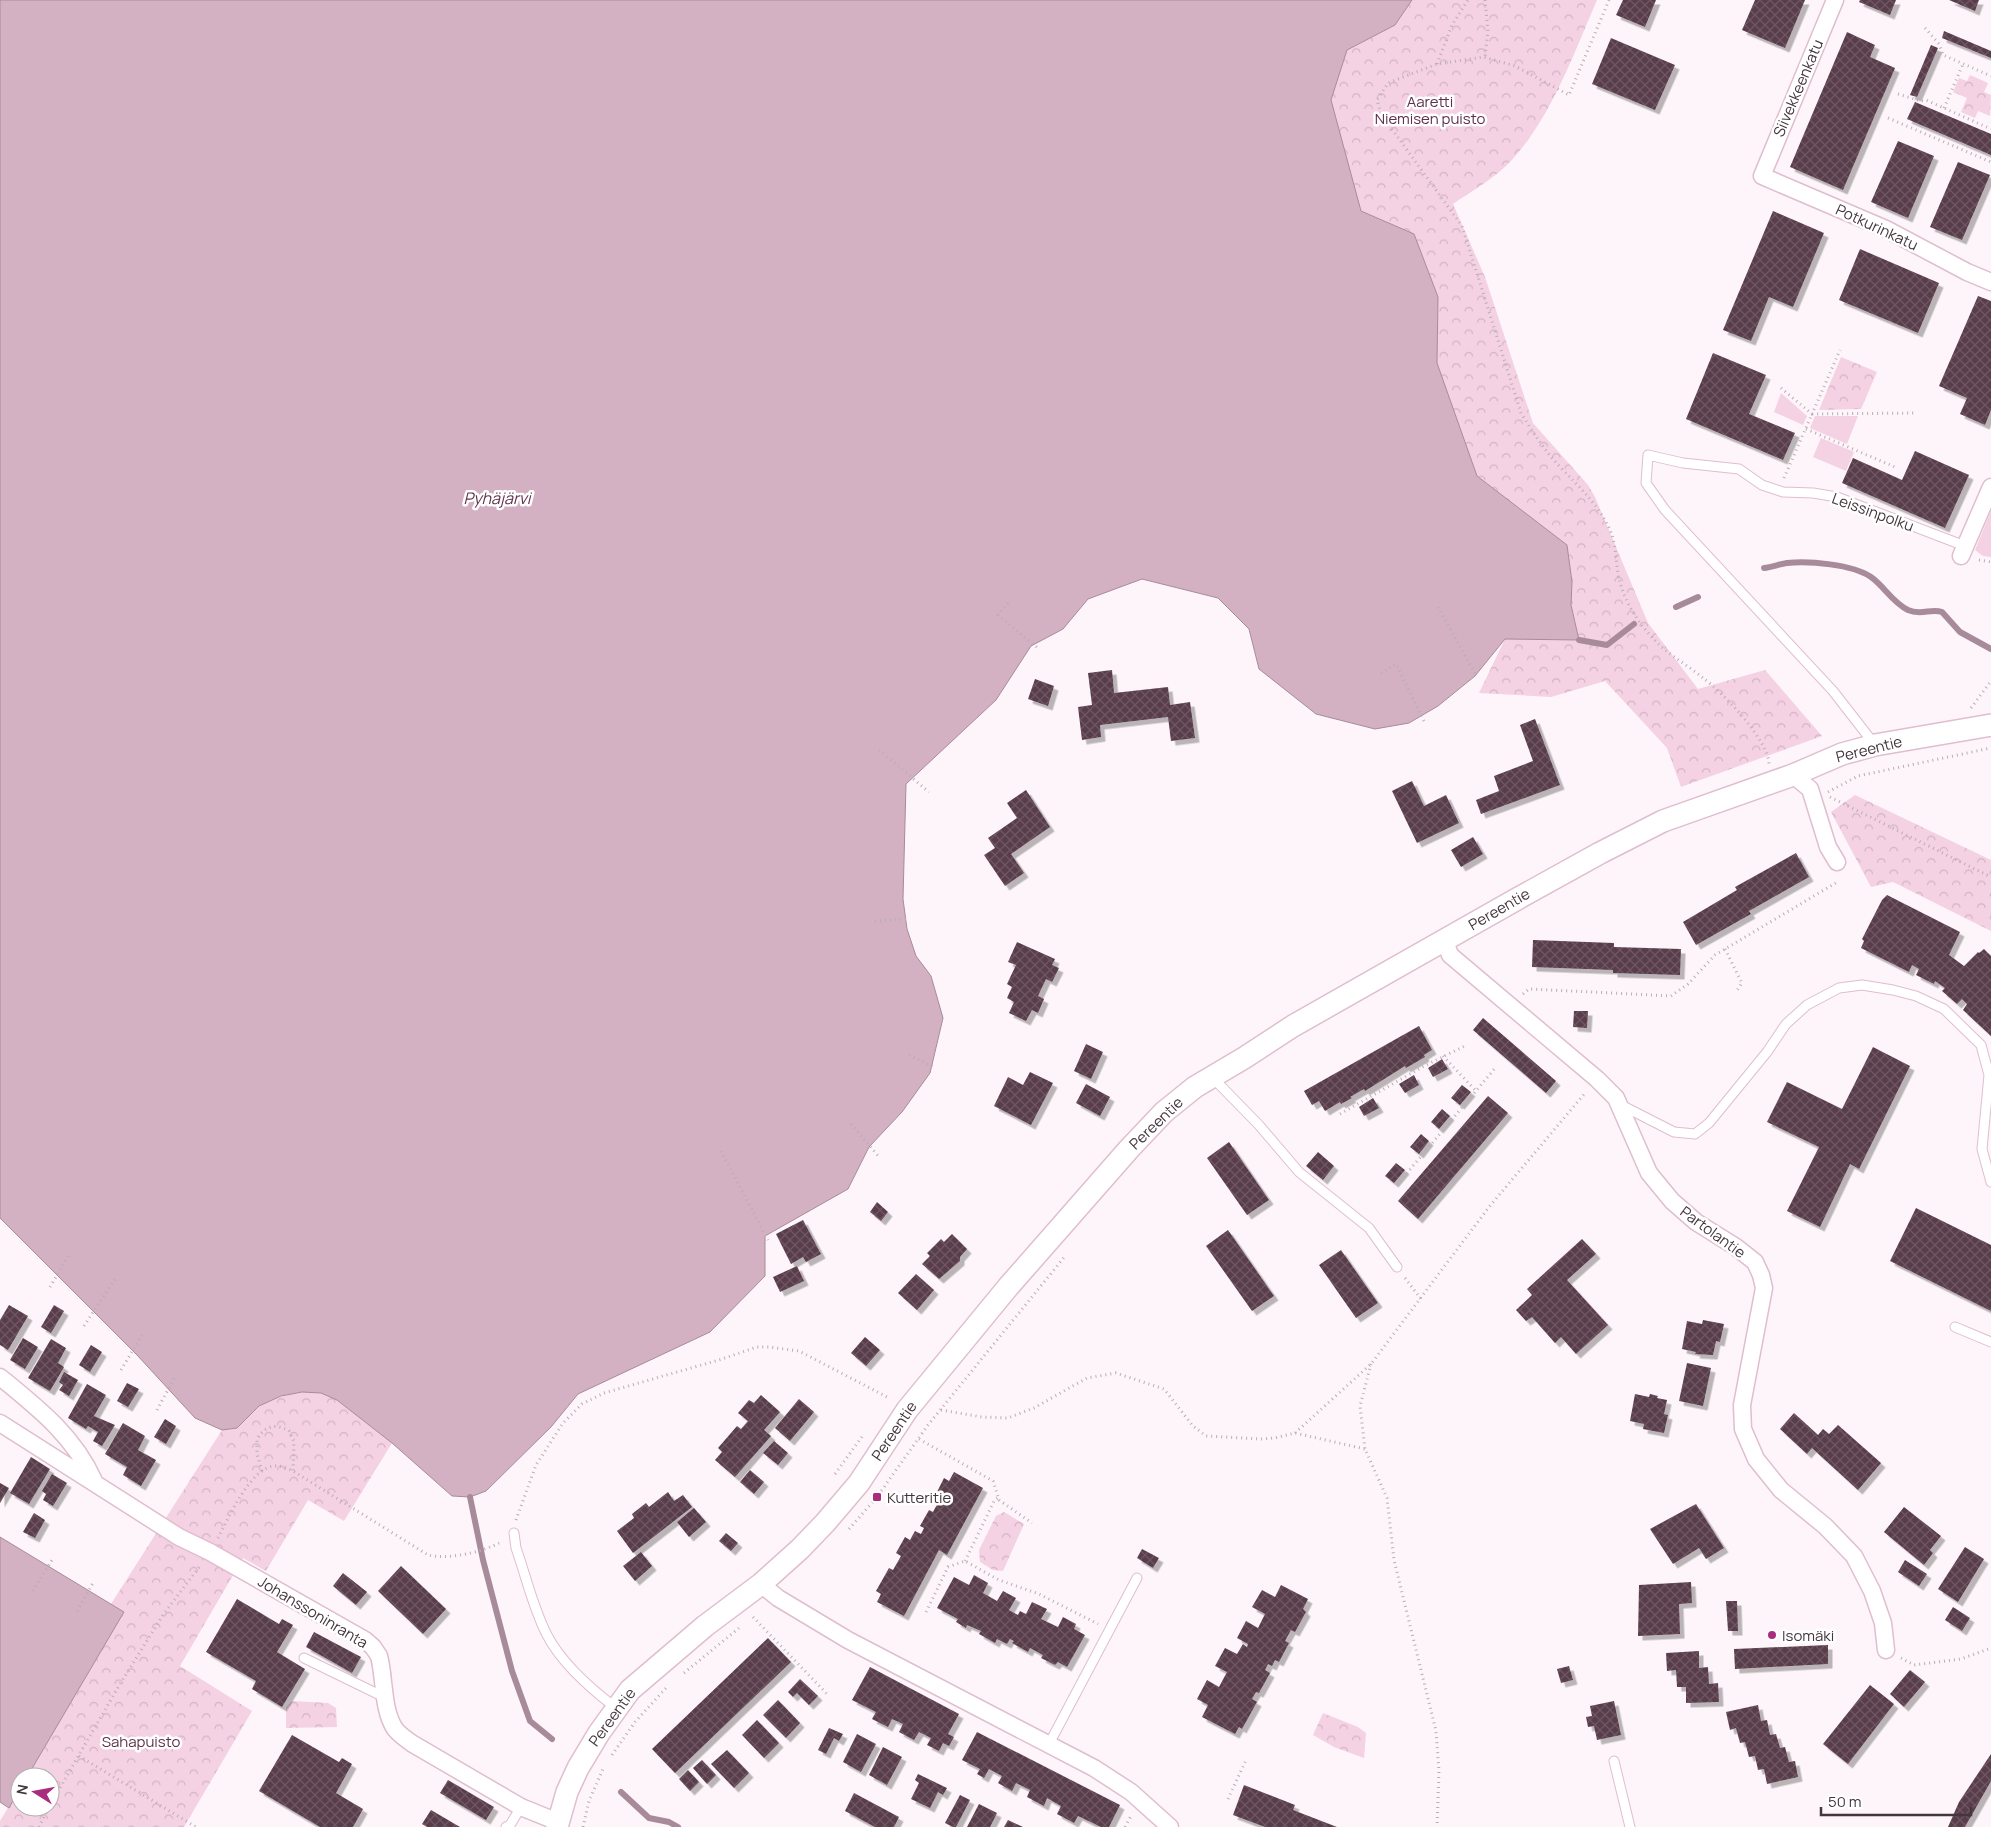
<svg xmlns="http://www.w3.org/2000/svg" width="1991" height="1827" viewBox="0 0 1991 1827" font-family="Manrope,sans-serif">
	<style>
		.grass { fill: #f4d1e3 }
		.forest { fill: url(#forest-crowns) }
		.water { fill: #d3b0c2; stroke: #a88b9a }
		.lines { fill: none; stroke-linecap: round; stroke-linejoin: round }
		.stream { stroke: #a88b9a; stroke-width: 6 }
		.building { fill: url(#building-cross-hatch); filter: url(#shadow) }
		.service-casing { stroke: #e0bdcf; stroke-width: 11 }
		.minor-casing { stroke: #e0bdcf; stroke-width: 19 }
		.tertiary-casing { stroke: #e0bdcf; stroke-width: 24 }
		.path { stroke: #b8aeb3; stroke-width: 3; stroke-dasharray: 1 4; stroke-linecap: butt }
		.service { stroke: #fff; stroke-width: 9 }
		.minor { stroke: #fff; stroke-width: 16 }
		.tertiary { stroke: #fff; stroke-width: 21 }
		.poi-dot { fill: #aa2c7c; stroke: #fff; stroke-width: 2 }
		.labels { text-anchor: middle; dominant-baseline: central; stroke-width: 5; stroke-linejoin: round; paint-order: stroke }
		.street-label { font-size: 15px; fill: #44363d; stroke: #fff }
		.park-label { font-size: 15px; fill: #5e304a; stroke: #fff }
		.poi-label { font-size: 15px; fill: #44363d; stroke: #fff; text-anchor: start }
		.water-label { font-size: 16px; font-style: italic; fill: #62334d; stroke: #fff }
	</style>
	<defs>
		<pattern id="forest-crowns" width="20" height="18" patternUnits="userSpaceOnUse" patternTransform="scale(1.25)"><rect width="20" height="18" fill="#f4d1e3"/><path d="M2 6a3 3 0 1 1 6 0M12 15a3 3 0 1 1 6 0" fill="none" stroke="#d2b4c4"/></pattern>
		<pattern id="building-cross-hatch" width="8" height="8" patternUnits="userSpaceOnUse" patternTransform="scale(1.25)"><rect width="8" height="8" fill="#593c4b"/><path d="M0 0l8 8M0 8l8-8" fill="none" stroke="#6f5763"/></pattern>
		<filter id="shadow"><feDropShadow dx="4.5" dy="4.5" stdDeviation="0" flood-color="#0004"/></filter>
	</defs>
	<rect width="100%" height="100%" fill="#fdf5f9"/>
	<path class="grass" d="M1781,393l26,23 -4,9 -29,-13z
		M1815,416h43l-11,28 -37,-16z
		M1821,438l33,14 -8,19 -33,-14z
		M1991,511v46l-8,-1 -8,-6z"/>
	<path class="forest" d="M1412,0h185c-24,55 -45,116 -86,161 -17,18 -38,29 -58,43l32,73 48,146 55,62 7,12 53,126 50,66 67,-19 57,66 -141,51 -14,-39 -62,-67 -54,16 -72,-4 26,-54 74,1 -8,-35 1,-23 -5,-37 -90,-69 -40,-113 1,-66 -24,-63 -53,-23 -30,-111 16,-50 48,-25z
		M1970,75l18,8 -4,9 7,3 -1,21 -12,-5 -3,7 -14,-6 6,-14 -14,-6 6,-14 8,3z
		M1841,357l36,15 -16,37 -42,1z
		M1855,795l136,65v71l-98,-49 -22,5 -40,-75z
		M302,1392l19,1 16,7 55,43 -48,78 -36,-21 -42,71 -23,-13 -63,108 72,45 -68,116h-184v-6l20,-33v19h30v-30h-23l97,-165 -13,-8 111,-174c27,-3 20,-14 38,-25 13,-7 27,-10 42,-13z
		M1004,1512l20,12 -21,47 -10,-1 -13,-8 -1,-12 17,-34z
		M292,1701l36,2 8,5 1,19 -51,1v-21z
		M1323,1713l35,14 8,6 -2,25 -30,-11 -21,-12z"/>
	<path class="water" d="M0,0h1412l-17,25 -48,25 -16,50 30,111 53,23 24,63 -1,66 40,113 90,69 5,37 -1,23 8,35 -74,-1 -30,37 -37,30 -29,17 -34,6 -59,-15 -57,-45 -10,-40 -31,-31 -76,-19 -54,20 -25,30 -32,17 -35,54 -90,84 -3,115 4,30 9,27 15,20 12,42 -13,55 -28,39 -33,35 -21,42 -83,47v40l-55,56 -132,62 -27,33 -65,64 -16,6 -18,-1 -60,-53 -55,-43 -16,-7 -19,-1 -21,4 -22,10 -22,22 -15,2 -27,-12 -58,-63 -137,-137z
		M0,1537l124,75 -97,165h-7v11l-11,20 -9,-6z"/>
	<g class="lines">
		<path class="stream" d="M1764,568c8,-1 16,-4 23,-5 22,-2 65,1 84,14 13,9 21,25 37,33 13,6 23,-2 34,2l18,20 31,17
			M1676,607l22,-10
			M1579,640l28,5 27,-21
			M470,1497l13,63 29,111 18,50 22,18
			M621,1792l28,26 20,4 9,5"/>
	</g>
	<path class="building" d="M1623,0h33l-11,27 -29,-12z
		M1755,0h50l-20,48 -43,-18z
		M1860,0h36l-6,15 -31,-13z
		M1949,0h30l-4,11z
		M1944,31l47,20v7l-49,-20z
		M1847,32l28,13 -5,12 25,11 -52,122 -53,-23z
		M1611,38l64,27 -20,45 -63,-26z
		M1931,45l7,3 -21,49 -7,-2z
		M1915,102l76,32v21l-84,-36z
		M1898,141l36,15 -26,62 -37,-16z
		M1958,162l32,13 -28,65 -32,-13z
		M1773,211l51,22 -31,74 -24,-10 -18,44 -28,-11z
		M1860,249l79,34 -21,50 -79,-33z
		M1978,296l13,5v109l-6,15 -25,-11 7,-16 -28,-12z
		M1713,353l53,22 -17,39 46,19 -12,27 -97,-41z
		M1915,451l54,24 -24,53 -103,-45 11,-25 49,22z
		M1112,670l2,23 54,-6 2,18 20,-3 5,36 -24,3 -3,-24 -68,8 1,12 -19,3 -4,-33 14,-2 -4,-32z
		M1035,679l19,7 -6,20 -20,-7z
		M1535,719l25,66 -79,29 -5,-14 23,-9 -5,-15 39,-15 -13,-36z
		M1412,781l12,25 22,-11 13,28 -42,20 -25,-52z
		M1026,790l24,37 -39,27 13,19 -19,13 -21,-31 11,-7 -7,-10 29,-20 -10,-15z
		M1473,837l10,17 -22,13 -10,-17z
		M1796,853l13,24 -60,34 2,3 -55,31 -13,-23 54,-32 -2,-3z
		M1887,895l73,37 -11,23 15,11 14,-14 1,1 5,-4 7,7v80l-28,-26 4,-6 -5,-5 -5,5 -15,-13 3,-3 -10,-7 -1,3 -18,-9 3,-6 -7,-4 -3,7 -48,-24 3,-7 -2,-2 20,-39z
		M1533,940l81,3v4l67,2 -1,26 -67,-2v-3l-81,-3z
		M1017,942l38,17 -3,6 7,3 -7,14 -6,-3 -8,17 6,3 -6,14 -6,-3 -6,11 -17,-8 5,-11 -7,-4 5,-11 -5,-3 9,-19 -8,-3z
		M1574,1011h14l-1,17 -14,-1z
		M1483,1018l73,63 -10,12 -73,-63z
		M1419,1026l13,24 -8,5 1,2 -19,11 -1,-2 -40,25 -1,-2 -14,8 2,1 -11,6 -1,-2 -15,9 -6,-10 -7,4 -8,-14z
		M1086,1044l17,8 -12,27 -17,-8z
		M1873,1047l37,19 -51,103 -9,-5 -30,63 -33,-16 32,-64 -52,-25 20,-40 55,27z
		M1442,1059l6,10 -15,8 -5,-9z
		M1030,1072l23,11 -22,42 -37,-19 14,-29 15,8z
		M1414,1075l5,10 -14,8 -6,-9z
		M1086,1084l24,13 -10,19 -24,-13z
		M1462,1085l9,7 -11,13 -9,-7z
		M1488,1096l20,17 -90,106 -20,-18z
		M1373,1098l6,10 -15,8 -5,-9z
		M1442,1109l8,7 -11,13 -8,-7z
		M1421,1134l8,7 -10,13 -9,-7z
		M1229,1142l40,58 -22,15 -40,-57z
		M1318,1152l16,14 -11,14 -17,-14z
		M1396,1163l9,7 -11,13 -9,-7z
		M877,1202l11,10 -7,9 -11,-9z
		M1916,1208l75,37v66l-101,-50z
		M803,1220l18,34 -15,8 -3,-5 -12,7 -15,-30z
		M1228,1230l46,66 -22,15 -46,-65z
		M952,1234l15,15 -7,8v4l-21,18 -17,-15 8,-8 -3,-3 14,-14 3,3z
		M1582,1239l14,15 -29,26 41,45 -32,29 -15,-17 -6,6 -23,-26 -6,4 -10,-11 16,-15 -5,-6z
		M1341,1250l37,53 -22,15 -37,-53z
		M797,1266l7,15 -24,11 -7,-15z
		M916,1274l18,16 -17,20 -19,-17z
		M9,1305l19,11 -20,34 -8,-5v-25z
		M54,1305l10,6 -13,22 -10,-6z
		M1703,1320l21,4 -4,18 -4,-1 -3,14 -18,-1 1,-2 -14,-3 5,-28 15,3z
		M865,1337l15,13 -14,16 -15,-13z
		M23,1338l15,9 -13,22 -15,-9z
		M51,1339l15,9 -8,15 6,4 -14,24 -22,-13z
		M91,1345l11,7 -12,20 -11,-7z
		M1687,1363l24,5 -8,38 -24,-5z
		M64,1372l14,8 -9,16 -10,-6 4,-5 -4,-3z
		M127,1383l12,6 -11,18 -11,-6z
		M87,1384l19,11 -12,21 21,9 -13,21 -9,-5 5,-9 -10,-6 -2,3 -18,-11z
		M1635,1394l14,3 1,-3 8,2 -1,2 10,2 -3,14 4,1 -4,18 -21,-4 1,-5 -14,-3z
		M761,1395l19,17 -16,18 7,6 -36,41 -20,-17 7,-8 -4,-4 19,-22 4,3 7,-8 -10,-8 11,-13 5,3z
		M799,1399l15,13 -24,29 -15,-13z
		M1794,1413l24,22 5,-6 6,5 9,-9 43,38 -23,27 -46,-42 -5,6 -27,-25z
		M165,1419l11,7 -10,18 -12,-7z
		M123,1423l22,13 -7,14 18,10 -15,26 -18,-11 4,-8 -22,-13z
		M774,1441l14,12 -10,12 -15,-12z
		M31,1457l19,12 -21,35 -19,-11z
		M750,1470l14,12 -10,12 -14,-12z
		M954,1472l29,16 -36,67 -8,-5 -35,66 -27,-14 4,-8 -5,-3 13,-23 4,2 8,-14 -5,-3 9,-16 5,3 5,-9 6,3 3,-6 -4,-2 9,-16 4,2 7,-13 -5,-3 9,-18 5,3z
		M52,1474l15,9 -14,23 -10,-6 3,-6 -4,-3z
		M0,1483l9,5 -9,15z
		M668,1492l6,9 9,-6 9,12 -59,46 -16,-22 17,-13 -2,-4 14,-11 3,4z
		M1696,1504l28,44 -18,11 -7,-11 -26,16 -23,-35z
		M1904,1507l37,29 -11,14 3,3 -9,12 -40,-33z
		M694,1508l12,14 -17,15 -12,-15z
		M34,1513l11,7 -10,18 -12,-6z
		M726,1533l12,10 -7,8 -12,-10z
		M1965,1547l19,12 -26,43 -20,-13z
		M1142,1549l17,9 -6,10 -16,-10z
		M641,1552l11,14 -17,15 -12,-15z
		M1905,1560l22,14 -8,12 -21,-14z
		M401,1566l45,43 -23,25 -45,-43z
		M343,1573l24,19 -11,13 -23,-19z
		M974,1575l14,8 -5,10 14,8 6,-10 13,7 -7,12 9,5 2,-4 6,3 6,-12 15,7 -6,10 17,8 5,-10 13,7 -2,5 11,6 -18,32 -9,-5 -3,3 -14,-7 2,-3 -13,-7 -2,4 -16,-9 2,-2 -4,-2 -3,5 -10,-5 -2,4 -16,-9 2,-3 -14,-6 -1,3 -10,-6 2,-3 -21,-11 17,-31 15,8z
		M1691,1582l1,21 -13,1 1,30 -42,2 1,-51z
		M1281,1585l27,14 -5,10 3,3 -11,20 -4,-2 -6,11 4,2 -10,19 -4,-2 -3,6 -4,-2 -3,6 5,3 -11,20 -3,-1 -4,7 5,3 -15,27 -3,-2 -4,7 -33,-17 6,-12 -11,-6 10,-19 12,7 8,-15 -12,-6 10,-18 12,6 6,-10 4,3 1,-3 -11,-6 9,-17 12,7 7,-14 -13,-7 10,-17 13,7z
		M237,1599l42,25 3,-5 11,6 -16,27 28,17 -23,38 -30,-18 4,-8 -50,-29z
		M1726,1601h11l1,30h-10z
		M1953,1607l17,11 -8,13 -17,-11z
		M314,1632l47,25 -9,16 -46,-26z
		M768,1638l23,24 -116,111 -23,-24z
		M1828,1645v19l-93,5 -1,-20z
		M1699,1651v17l9,-1 1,17 9,-1 1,19 -33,1v-16h-9l-1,-17 -9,1 -1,-18z
		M1569,1666l4,14 -12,3 -4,-14z
		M870,1667l89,47 -11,20 6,3 -5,9 -6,-3 -4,8 -12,-6 4,-7 -12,-6 -5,8 -15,-8 4,-8 -11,-5 -4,8 -16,-8 4,-7 -24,-12z
		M1910,1670l15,12 -21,25 -14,-13z
		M800,1679l18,17 -9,9 -12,-12 -4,4 -5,-5z
		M1870,1685l24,19 -46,60 -25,-20z
		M778,1700l22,23 -14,15 -23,-23z
		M1614,1701l7,34 -24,5 -3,-14 -6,1 -2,-10 6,-1 -2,-10z
		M1758,1705l3,16 6,-1 3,15 6,-1 4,14 5,-1 4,15 6,-1 3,16 -31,7 -3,-15 -6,1 -3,-14 -6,1 -4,-15 -5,1 -4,-15 -6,2 -4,-18z
		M757,1720l22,23 -15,15 -22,-23z
		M829,1728l14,6 -4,7 -5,-3 -8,16 -8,-4z
		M977,1732l143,73 -11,22h-8l-23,-11 -4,7 -17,-9 4,-8 -14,-8 -3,8 -17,-9 3,-7 -14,-7 -4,8 -14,-8 4,-7 -13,-7 -5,9 -7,-4 3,-5 -18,-9z
		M857,1734l19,10 -15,28 -18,-10z
		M292,1735l47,27 3,-4 10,6 -16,29 27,16 -10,18h-33l-61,-36z
		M883,1747l19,10 -15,28 -18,-10z
		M727,1750l22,23 -15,15 -23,-24z
		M1991,1754v27l-26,46h-17l11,-25z
		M702,1760l14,15 -9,9 -14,-16z
		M688,1770l11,12 -9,9 -11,-12z
		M918,1774l29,14 -4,7 -5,-3 -8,16 -19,-9 8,-16 -4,-3z
		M448,1780l46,27 -8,13 -46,-27z
		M1244,1785l51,20 -2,5 44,17h-72l-32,-12z
		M854,1793l45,24 -5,10h-19l-30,-16z
		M960,1795l10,5 -14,27h-3l-8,-4z
		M979,1804l18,9 -7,14h-23z
		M431,1810l29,17h-33l-5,-3z
		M1008,1820l15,7h-19z"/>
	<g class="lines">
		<defs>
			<path id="service" d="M1875,745l-42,-54 -168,-181 -19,-27 2,-28 35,8 56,6 23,16 21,7 30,1 24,4 128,49
				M1212,1077l46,47 41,48 70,56 28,39
				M1621,1105l53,27 21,2 14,-11 58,-71 19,-28 21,-19 32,-17 23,-3 31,5 23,6 28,13 37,36 8,30 -7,74 9,33
				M1955,1327l36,15
				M514,1533l2,15c10,28 17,60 31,87 15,29 44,54 69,73
				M304,1658l82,40
				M1049,1744l88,-166
				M1614,1761l16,66
				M506,1827l4,-2 11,-18"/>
			<path id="minor" d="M1835,0l-73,176 124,53 81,43 24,10
				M1961,556l30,-69
				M1793,775l17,14 18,58 9,15
				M1445,941l5,14 147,124 19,19 33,75 23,28 24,21 40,25 19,15 6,13 3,13 -22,117 1,24 13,30 25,31 44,36 29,30 18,35 11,32 3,27
				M0,1377c38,31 74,59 94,104
				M0,1423l179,114 31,15 155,88 8,7 6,9c6,23 3,53 16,73 5,6 12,11 18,15l108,63 37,15
				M761,1584l17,14 70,42 246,128 37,24 39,35"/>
			<path id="tertiary" d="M557,1827l10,-35 11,-24 21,-35 31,-43 75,-64 56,-42 39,-35 25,-26 34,-40 48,-73 101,-123 121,-138 35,-37 31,-25 49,-29 49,-32 224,-127 83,-46 63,-32 130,-46 49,-21 33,-9 116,-20"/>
		</defs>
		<use href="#service" class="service-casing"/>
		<use href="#minor" class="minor-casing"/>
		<use href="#tertiary" class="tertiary-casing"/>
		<path class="path" d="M1485,0l3,31 -3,26
			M1609,0l-40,95 -54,-29 -31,-9 -47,7 -49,19 -11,17 4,14 81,112 59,187c12,20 24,38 40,55 18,19 33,32 46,56 10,17 8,36 12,55 5,20 17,41 31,56 15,18 35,28 53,43 20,15 65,61 66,86
			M1925,28l14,16 4,11 48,21
			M1437,64l15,-39 16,-25
			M1898,94l23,7 5,-1 65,29
			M1944,108l19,-44
			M1888,118l103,44
			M1781,388l31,26 28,-64
			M1806,429l89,38
			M1784,478l28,-64 105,-1
			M1979,560l12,2
			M1008,603l-10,12 41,34
			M1438,607l39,70
			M1381,673l15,-9 28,57
			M1971,708l20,-27
			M879,750l50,42
			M1828,792l30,-16 133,-28
			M1830,797l161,80
			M875,921l33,-2
			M1725,949l17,34 -6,9
			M1523,994l6,-5 142,7 17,-12 27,-29 124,-74
			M909,1055l27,13
			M1443,1056l34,36
			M1340,1114l84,-48 43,-21
			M851,1124l29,34
			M721,1151l47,89
			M1397,1185l99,-118
			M1405,1278l16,21
			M50,1287l20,-34
			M84,1326l31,-47
			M1371,1364l-11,42 5,43 22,49 7,62 42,171 3,40 -2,56
			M121,1370l21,-35
			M157,1410l19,-35
			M941,1410l41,7 26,1 26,-10 53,-30 29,-5 48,16 29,37 13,10 55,3 14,-1 20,-5 70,16
			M1295,1433l76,-69 118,-157 97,-115
			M919,1439l74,42 6,19 33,23
			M262,1471l-5,-17v-15c8,-13 19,-16 32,-8l5,10 -1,30
			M835,1474l29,-40
			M516,1520l20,-55 27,-42 19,-19 22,-11 115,-33 38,-13h12l30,4 90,47
			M849,1529l28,-32 51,-72 138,-170
			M218,1538c10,-19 34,-75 60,-72 5,0 10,3 15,5l135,84c20,5 55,-3 73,-13
			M965,1561l29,-60 5,-4
			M33,1591l19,-31
			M77,1611l16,-28
			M926,1612l22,-45 17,-6 34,19 40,14 59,30
			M753,1617l75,78
			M1901,1658l13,7 47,-6 30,-11
			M684,1673l55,-45
			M612,1755l23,-33 31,-34
			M79,1756l117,71
			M1228,1799l18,-39
			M50,1805l70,-121 43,-69 37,-49
			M39,1827l10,-20
			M583,1827l6,-26 14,-32
			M1125,1827l7,-13"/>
		<use href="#service" class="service"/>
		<use href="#minor" class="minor"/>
		<use href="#tertiary" class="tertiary"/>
	</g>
	<g class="poi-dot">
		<rect x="872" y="1492" width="10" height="10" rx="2.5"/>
		<circle cx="1772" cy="1635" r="5"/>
	</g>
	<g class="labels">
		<g class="street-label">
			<text transform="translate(1798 88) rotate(-67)">Siivekkeenkatu</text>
			<text transform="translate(1877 227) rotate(25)">Potkurinkatu</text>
			<text transform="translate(1873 512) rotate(20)">Leissinpolku</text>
			<text transform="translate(1869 749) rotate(-14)">Pereentie</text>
			<text transform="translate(1499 909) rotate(-30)">Pereentie</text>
			<text transform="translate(1156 1123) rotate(-44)">Pereentie</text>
			<text transform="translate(1713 1232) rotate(36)">Partolantie</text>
			<text transform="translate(894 1431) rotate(-56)">Pereentie</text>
			<text transform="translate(313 1612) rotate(31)">Johanssoninranta</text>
			<text transform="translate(612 1717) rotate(-54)">Pereentie</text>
		</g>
		<g class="park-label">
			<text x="1430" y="101">Aaretti<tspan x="1430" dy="17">Niemisen puisto</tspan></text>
			<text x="141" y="1741">Sahapuisto</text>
		</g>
		<g class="poi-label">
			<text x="887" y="1497">Kutteritie</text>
			<text x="1782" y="1635">Isomäki</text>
		</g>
		<g class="water-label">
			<text x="497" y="498">Pyhäjärvi</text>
		</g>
	</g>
	<g transform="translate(35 1792) rotate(281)"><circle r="24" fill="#ffffff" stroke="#b4afb1"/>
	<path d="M0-4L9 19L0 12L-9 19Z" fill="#aa2c7c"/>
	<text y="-8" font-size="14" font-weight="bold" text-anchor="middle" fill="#44363d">N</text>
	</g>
	<path d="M1821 1807v8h150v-8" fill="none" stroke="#44363d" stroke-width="2.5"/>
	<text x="1828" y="1807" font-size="15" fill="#44363d" stroke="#ffffff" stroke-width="4" paint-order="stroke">50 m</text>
</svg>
